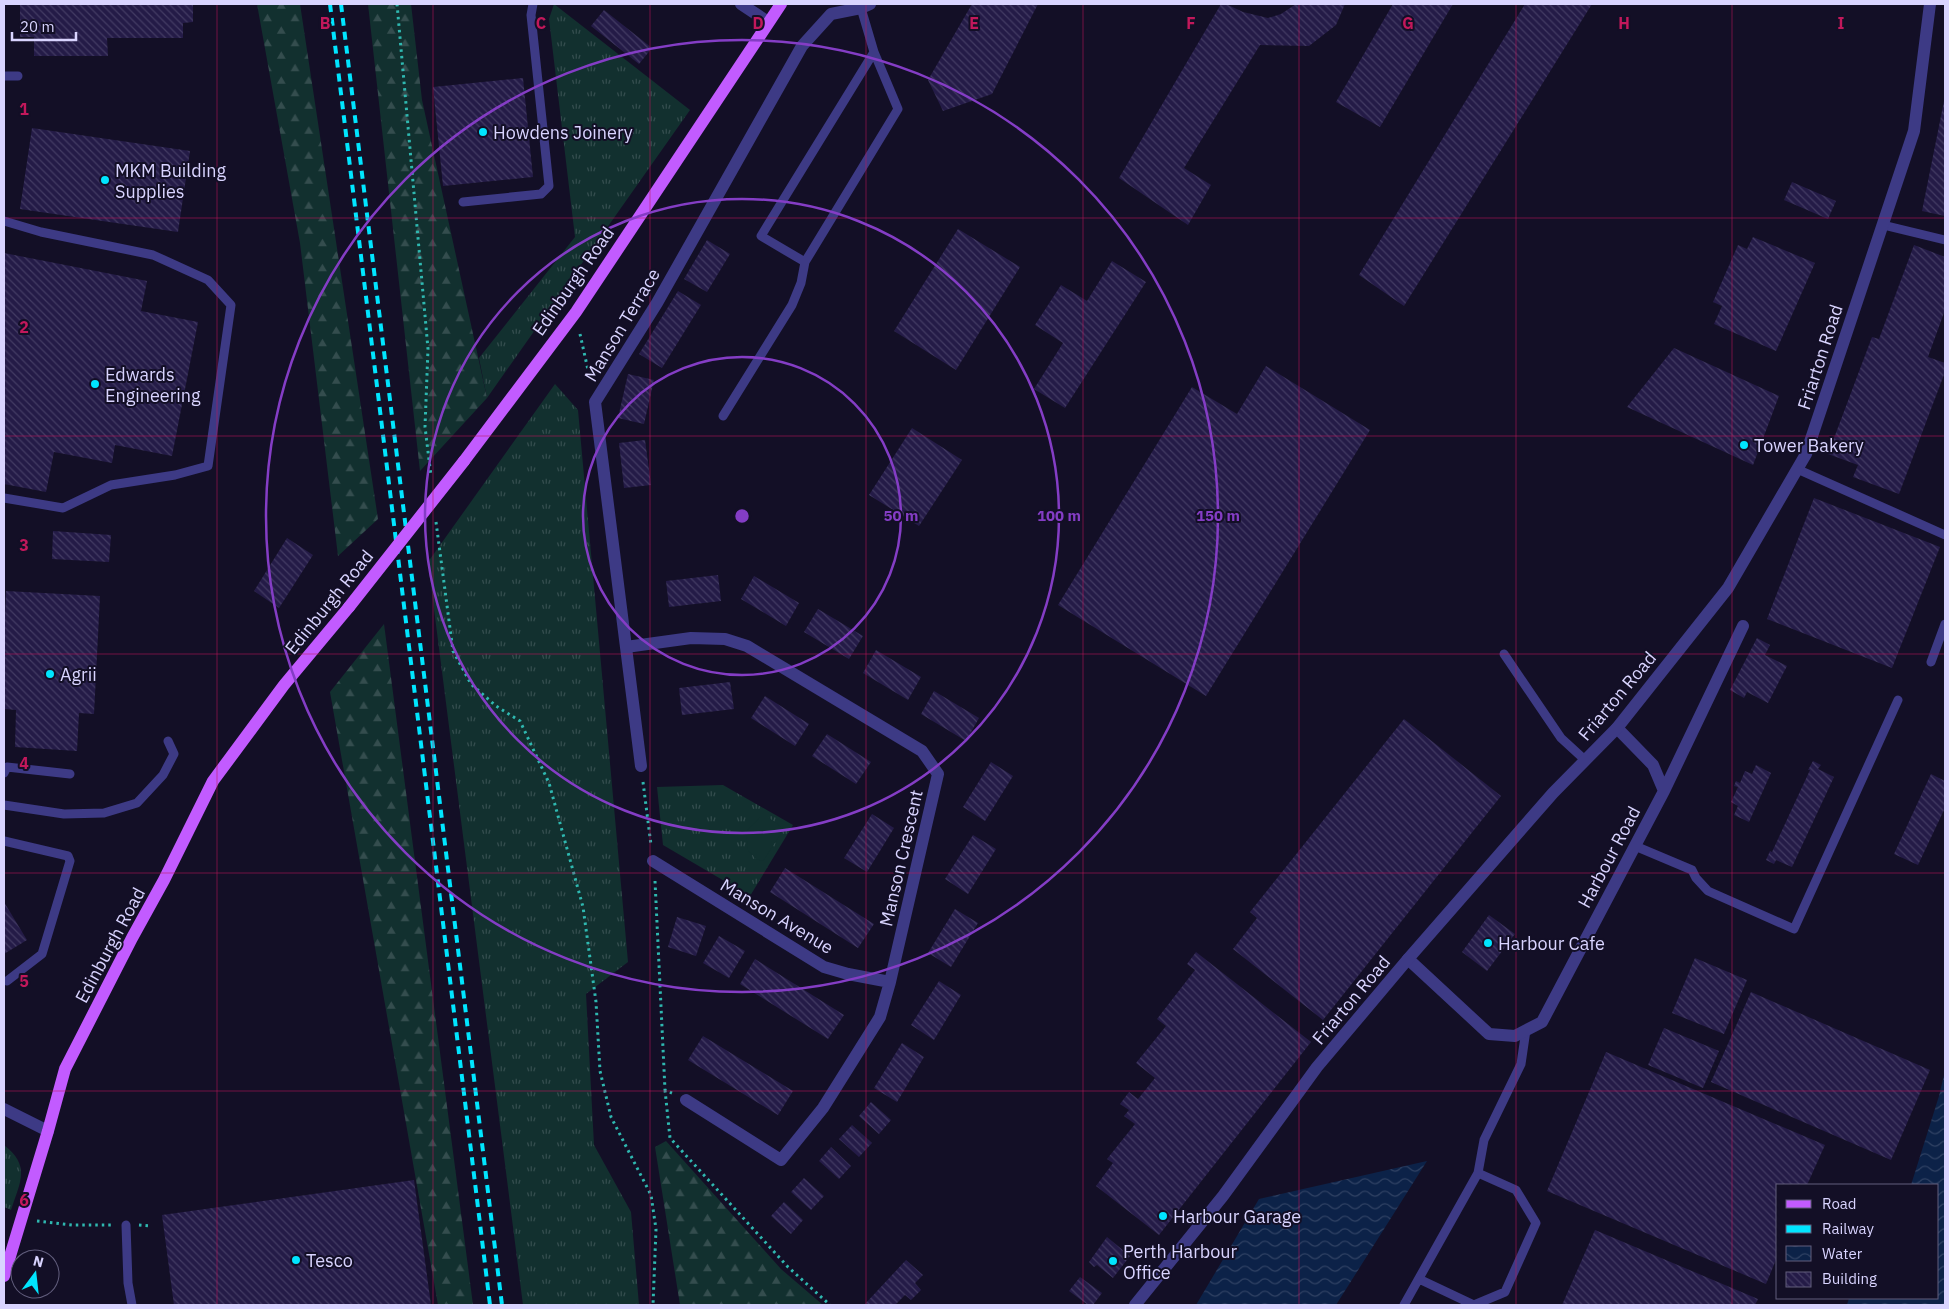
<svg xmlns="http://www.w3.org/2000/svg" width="1949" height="1309" viewBox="0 0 1949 1309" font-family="'IBM Plex Sans',sans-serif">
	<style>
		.grass { fill: url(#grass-tufts) }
		.forest { fill: url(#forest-firs) }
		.green { fill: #12302f }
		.water { fill: url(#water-waves) }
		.building { fill: url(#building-back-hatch) }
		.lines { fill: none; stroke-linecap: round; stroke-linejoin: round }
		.path { stroke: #2fb8b0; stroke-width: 3; stroke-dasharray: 2.5 4; stroke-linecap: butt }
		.service { stroke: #3d3a85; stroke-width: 9 }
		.minor { stroke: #3d3a85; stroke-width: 12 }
		.tertiary { stroke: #3d3a85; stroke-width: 12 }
		.primary { stroke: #c25bff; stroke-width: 12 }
		.rail { stroke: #00e5ff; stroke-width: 4; stroke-dasharray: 8 6; stroke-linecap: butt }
		.primary-bridge { stroke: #c25bff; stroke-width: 12 }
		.grid { fill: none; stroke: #c2185b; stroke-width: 1; stroke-opacity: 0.55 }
		.ring { fill: none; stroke: #843dc5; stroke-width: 2.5 }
		.poi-dot { fill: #00e5ff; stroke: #130f26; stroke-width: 2 }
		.labels { text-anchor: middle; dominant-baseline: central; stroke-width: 4; stroke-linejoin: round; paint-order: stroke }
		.poi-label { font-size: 18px; fill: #d9d4ff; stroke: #130f26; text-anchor: start }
		.street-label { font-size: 18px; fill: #d9d4ff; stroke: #130f26 }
		.grid-label { font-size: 16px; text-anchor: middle; font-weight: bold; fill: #c2185b; stroke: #130f26; stroke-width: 4; stroke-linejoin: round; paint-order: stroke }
		.centre { fill: #843dc5; stroke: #130f26; stroke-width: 2.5 }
		.ring-label { font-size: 15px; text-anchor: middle; font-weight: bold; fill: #843dc5; stroke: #130f26; stroke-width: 4; stroke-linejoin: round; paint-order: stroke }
	</style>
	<defs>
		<pattern id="grass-tufts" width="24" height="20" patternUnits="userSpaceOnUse" patternTransform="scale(1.25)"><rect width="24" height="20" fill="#12302f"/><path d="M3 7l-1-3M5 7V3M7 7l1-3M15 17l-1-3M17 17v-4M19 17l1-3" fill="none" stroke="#344d4e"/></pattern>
		<pattern id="forest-firs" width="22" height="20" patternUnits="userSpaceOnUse" patternTransform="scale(1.25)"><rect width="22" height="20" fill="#12302f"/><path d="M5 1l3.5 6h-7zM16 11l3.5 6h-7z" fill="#344d4e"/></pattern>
		<pattern id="water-waves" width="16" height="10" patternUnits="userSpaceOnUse" patternTransform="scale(1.25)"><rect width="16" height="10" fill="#0c2248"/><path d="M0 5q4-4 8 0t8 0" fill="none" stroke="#2f4163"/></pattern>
		<pattern id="building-back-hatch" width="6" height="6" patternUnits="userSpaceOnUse" patternTransform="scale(1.25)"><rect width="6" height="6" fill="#241b47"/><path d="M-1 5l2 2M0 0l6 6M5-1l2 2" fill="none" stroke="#433b63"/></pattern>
	</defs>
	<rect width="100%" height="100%" fill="#130f26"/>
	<path class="grass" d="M554,4l136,106 -203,288 -8,-40 96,-121 -26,-218z
		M555,384l23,26 50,552 -42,32 8,151 37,67 8,93h-116l-95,-743z
		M723,785l70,40 -43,71 -87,-51 -6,-58z
		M4,1145c27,21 16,37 7,65l-7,-3z"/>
	<path class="forest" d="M257,4h43l78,515 -40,37 -38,-313z
		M368,4h43l11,96 65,298 -67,73z
		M384,624l89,681h-35l-108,-613z
		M666,1141l115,128 42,36h-143l-25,-158z"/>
	<path class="green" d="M760,817h8l12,9 2,6 -19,29 -7,-2 -8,-9 -2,-18z"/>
	<path class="water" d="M1945,1071v234h-98l2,-7h89v-113h-27l28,-89z
		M1427,1161l-91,144h-140l63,-106z"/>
	<path class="building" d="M20,4h173v18l-10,1v15h-76l1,18h-74v-19h-14z
		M972,4h66l-46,90 -49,17 -15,-31z
		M1221,4h5l17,8 25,6 13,-4 15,-10h49l-9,21 -27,21 -49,-1 -76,123 27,17 -23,40 -69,-47z
		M1393,4h60l-73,123 -44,-25z
		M1525,4h67l-188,302 -45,-31z
		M604,10l48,38 -13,16 -48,-38z
		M523,78l10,99 -90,9 -10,-99z
		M1944,101h1v115l-23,-5z
		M32,128l158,23 -12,81 -158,-23z
		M1792,182l44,19 -8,18 -44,-19z
		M958,229l62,38 -64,103 -62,-39z
		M1753,237l62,26 -39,88 -62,-27 8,-18 -9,-4 25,-57 9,4z
		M707,240l23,14 -23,38 -23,-13z
		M1914,245l31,12v53l-17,47 17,6v9l-46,122 -46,-17 5,-12 -30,-11 44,-117 7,2z
		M4,253l143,28 -6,30 57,11 -26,134 -57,-11 -3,18 -58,-11 -8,40 -42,-8z
		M1112,261l34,21 -81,126 -31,-19 29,-46 -28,-18 26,-40 26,16z
		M678,291l23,14 -39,63 -23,-14z
		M1674,348l105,48 -26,69 -126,-58z
		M1266,366l104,64 -164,266 -148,-91 134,-218 45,27z
		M628,374l26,6 -10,44 -26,-6z
		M912,428l50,32 -43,66 -50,-31z
		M645,440l6,45 -27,3 -5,-45z
		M1814,498l126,49 -48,121 -125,-49z
		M53,531l58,4 -2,27 -57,-3z
		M287,538l26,17 -34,53 -25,-17z
		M718,575l3,26 -52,6 -3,-26z
		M754,576l45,27 -13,23 -45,-27z
		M6,591l94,5 -6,118 -15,-1 -2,38 -62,-4 1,-37 -12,-1v-69z
		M818,609l45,27 -14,23 -45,-27z
		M1757,638l13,7 -5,10 22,11 -19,37 -21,-11 -3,6 -14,-8z
		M876,650l45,27 -13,23 -45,-27z
		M730,682l4,27 -52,6 -3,-27z
		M934,691l45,27 -13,23 -45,-27z
		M765,696l44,28 -14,22 -44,-28z
		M1404,719l97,77 -178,224 -90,-71 24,-31 -7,-6z
		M827,734l44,28 -15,22 -44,-28z
		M1813,761l8,4 -3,4 16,8 -42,90 -16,-7 -2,4 -8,-4 4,-9 2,1 38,-82h-2z
		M991,762l22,14 -28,45 -22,-14z
		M1756,765l15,8 -22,49 -15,-7 4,-9 -7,-4 7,-15 -4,-1 2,-5 4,2 5,-12 7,3z
		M1931,774l14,7v27l-27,57 -24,-11z
		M872,814l22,14 -27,44 -23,-14z
		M973,835l23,14 -28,45 -23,-15z
		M785,868l89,56 -16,24 -88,-56z
		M4,902l23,38 -23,14z
		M955,909l23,14 -27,44 -23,-14z
		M1489,915l26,19 -28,37 -25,-19z
		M677,917l29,9 -10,30 -28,-9z
		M719,936l26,15 -16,27 -26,-15z
		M1196,952l115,90 -152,193 -63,-49 17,-23 -6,-4 28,-35 -11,-8 5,-6 -9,-6 9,-12 9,7 17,-21 -19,-15 30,-37 -9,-7 38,-49 -8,-6z
		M1695,958l52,22 -23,54 -52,-21z
		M755,959l89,56 -16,24 -88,-55z
		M939,981l22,14 -27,45 -23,-15z
		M1751,992l179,78 -39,90 -180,-78z
		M1664,1028l55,23 -16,37 -55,-23z
		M703,1036l90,55 -15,24 -90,-55z
		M902,1043l22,14 -27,45 -23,-14z
		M1606,1052l219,93 -18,40h-29v70l-12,29 -219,-93z
		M871,1102l20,18 -12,14 -20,-18z
		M852,1125l20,18 -13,14 -20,-18z
		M831,1147l20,19 -12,13 -20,-18z
		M804,1178l20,18 -13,14 -20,-18z
		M414,1180l17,125h-257l-12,-90z
		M784,1202l19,18 -12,14 -20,-18z
		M1595,1230l163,69 -3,6h-193z
		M1107,1237l23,19 -17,22 -16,-13 -3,2 -5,-5z
		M906,1260l17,15 -8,8 6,7 -10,10 -6,-5 -10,10h-31z
		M1080,1277l22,16 -9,12h-5l-19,-14z"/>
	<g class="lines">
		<path class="path" d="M397,4l31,345 -3,78 6,49
			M580,334l10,45
			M436,522l17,129 18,33 25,22 24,15 29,62 34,124 13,95 4,69 11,46 40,78 5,34 -3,76
			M643,782l8,63
			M655,881l10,209 7,3
			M665,1090l5,48 118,129 42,38
			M37,1221l35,4h41
			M139,1225l12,1"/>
		<path class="service" d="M4,76h14
			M463,202l78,-8 8,-8 -18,-171 2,-11
			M4,221l37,11 112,23 55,25 23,25 -23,161 -33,9 -64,10 -48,23 -59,-10
			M1883,225l62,15
			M805,262l-44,-26 113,-184
			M723,416l69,-111 9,-22 4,-21 93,-153 -24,-57 -13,-44
			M1797,469l148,66
			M1504,654l57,84 24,22
			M1931,662l14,-38
			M4,773l3,-6 63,7
			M4,805l60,9 40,-1 33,-10 26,-28 11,-21 -6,-13
			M4,841l64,15 2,5 -28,93 -35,27
			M1635,846l57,24 4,8 12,13 86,38 104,-229
			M126,1225l2,58 4,22
			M1419,1279l55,26
			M1404,1305l74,-132 6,-33 37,-76 5,-34
			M1474,1305l31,-13 31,-69 -20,-33 -38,-17"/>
		<path class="minor" d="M741,4l27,18
			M626,647l65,-9 34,1 22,7 175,105 16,23 -48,208 -10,35 -57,91 -42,52 -95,-60
			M641,766l-46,-364 62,-99 145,-257 29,-32 30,-6 9,-4
			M1664,791l79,-165
			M653,861l171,106 24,7 42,8
			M1408,959l81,75 26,2 27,-14 122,-231 -11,-26 -36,-37"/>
		<path class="tertiary" d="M4,1109l44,22
			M1135,1305l88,-109 94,-129 91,-108 145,-166 64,-65 111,-140 78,-134 108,-323 16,-127"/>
		<path class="primary" d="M464,461l112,-149 205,-308
			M4,1276l44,-145 17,-62 67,-131 32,-58 49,-99 71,-96 65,-78"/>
		<path class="rail" d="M330,4l160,1301
			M341,4l161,1301"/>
		<path class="primary-bridge" d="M349,607l115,-146"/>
	</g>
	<path class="grid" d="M217,4v1301M433,4v1301M650,4v1301M866,4v1301M1083,4v1301M1299,4v1301M1516,4v1301M1732,4v1301M4,218h1941M4,436h1941M4,654h1941M4,873h1941M4,1091h1941"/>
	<g class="ring">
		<circle cx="742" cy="516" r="159"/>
		<circle cx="742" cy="516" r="317"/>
		<circle cx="742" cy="516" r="476"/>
	</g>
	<g class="poi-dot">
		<circle cx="483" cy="132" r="5"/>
		<circle cx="105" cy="180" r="5"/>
		<circle cx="95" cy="384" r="5"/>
		<circle cx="1744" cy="445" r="5"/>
		<circle cx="50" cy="674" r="5"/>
		<circle cx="1488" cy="943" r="5"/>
		<circle cx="1163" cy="1216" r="5"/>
		<circle cx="296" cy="1260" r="5"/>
		<circle cx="1113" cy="1261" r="5"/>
	</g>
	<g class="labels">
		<g class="poi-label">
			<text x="493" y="132">Howdens Joinery</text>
			<text x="115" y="170">MKM Building<tspan x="115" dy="21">Supplies</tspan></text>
			<text x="105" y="374">Edwards<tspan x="105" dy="21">Engineering</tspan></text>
			<text x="1754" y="445">Tower Bakery</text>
			<text x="60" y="674">Agrii</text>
			<text x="1498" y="943">Harbour Cafe</text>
			<text x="1173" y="1216">Harbour Garage</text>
			<text x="1123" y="1251">Perth Harbour<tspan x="1123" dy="21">Office</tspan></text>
			<text x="306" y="1260">Tesco</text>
		</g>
		<g class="street-label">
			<text transform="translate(573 281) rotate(-55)">Edinburgh Road</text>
			<text transform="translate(622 325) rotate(-59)">Manson Terrace</text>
			<text transform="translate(1820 357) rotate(-72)">Friarton Road</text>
			<text transform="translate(329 602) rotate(-51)">Edinburgh Road</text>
			<text transform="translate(1617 696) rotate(-50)">Friarton Road</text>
			<text transform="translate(1609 857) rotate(-62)">Harbour Road</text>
			<text transform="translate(901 858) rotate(-77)">Manson Crescent</text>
			<text transform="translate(777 916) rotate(31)">Manson Avenue</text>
			<text transform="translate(110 945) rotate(-62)">Edinburgh Road</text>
			<text transform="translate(1351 1000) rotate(-50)">Friarton Road</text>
		</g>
	</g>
	<g class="grid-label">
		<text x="325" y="29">B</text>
		<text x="541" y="29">C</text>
		<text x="758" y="29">D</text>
		<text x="974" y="29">E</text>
		<text x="1191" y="29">F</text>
		<text x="1408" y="29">G</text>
		<text x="1624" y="29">H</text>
		<text x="1841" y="29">I</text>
		<text x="24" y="115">1</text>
		<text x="24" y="333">2</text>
		<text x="24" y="551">3</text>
		<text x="24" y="769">4</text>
		<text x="24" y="987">5</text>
		<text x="24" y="1206">6</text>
	</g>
	<circle cx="742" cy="516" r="8" class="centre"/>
	<g class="ring-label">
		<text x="901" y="521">50 m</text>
		<text x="1059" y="521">100 m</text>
		<text x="1218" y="521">150 m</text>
	</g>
	<rect width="1949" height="1309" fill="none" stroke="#d9d4ff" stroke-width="10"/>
	<rect x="1776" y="1184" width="162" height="115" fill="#130f26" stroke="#625e7d"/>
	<rect x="1786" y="1200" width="25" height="8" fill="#c25bff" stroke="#625e7d"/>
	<text x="1822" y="1209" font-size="15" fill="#d9d4ff">Road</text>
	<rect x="1786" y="1225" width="25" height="8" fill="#00e5ff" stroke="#625e7d"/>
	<text x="1822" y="1234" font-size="15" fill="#d9d4ff">Railway</text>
	<rect x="1786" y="1246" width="25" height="15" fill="url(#water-waves)" stroke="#625e7d"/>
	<text x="1822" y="1259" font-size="15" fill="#d9d4ff">Water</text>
	<rect x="1786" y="1272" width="25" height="15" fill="url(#building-back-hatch)" stroke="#625e7d"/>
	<text x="1822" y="1284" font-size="15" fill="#d9d4ff">Building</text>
	<g transform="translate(35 1274) rotate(15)"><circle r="24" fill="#130f26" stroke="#625e7d"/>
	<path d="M0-4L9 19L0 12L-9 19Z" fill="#00e5ff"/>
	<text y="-8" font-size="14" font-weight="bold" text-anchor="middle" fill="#d9d4ff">N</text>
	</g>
	<path d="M12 32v8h64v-8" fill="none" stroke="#d9d4ff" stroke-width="2.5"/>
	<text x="20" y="32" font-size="15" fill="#d9d4ff" stroke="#130f26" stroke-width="4" paint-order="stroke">20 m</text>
</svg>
